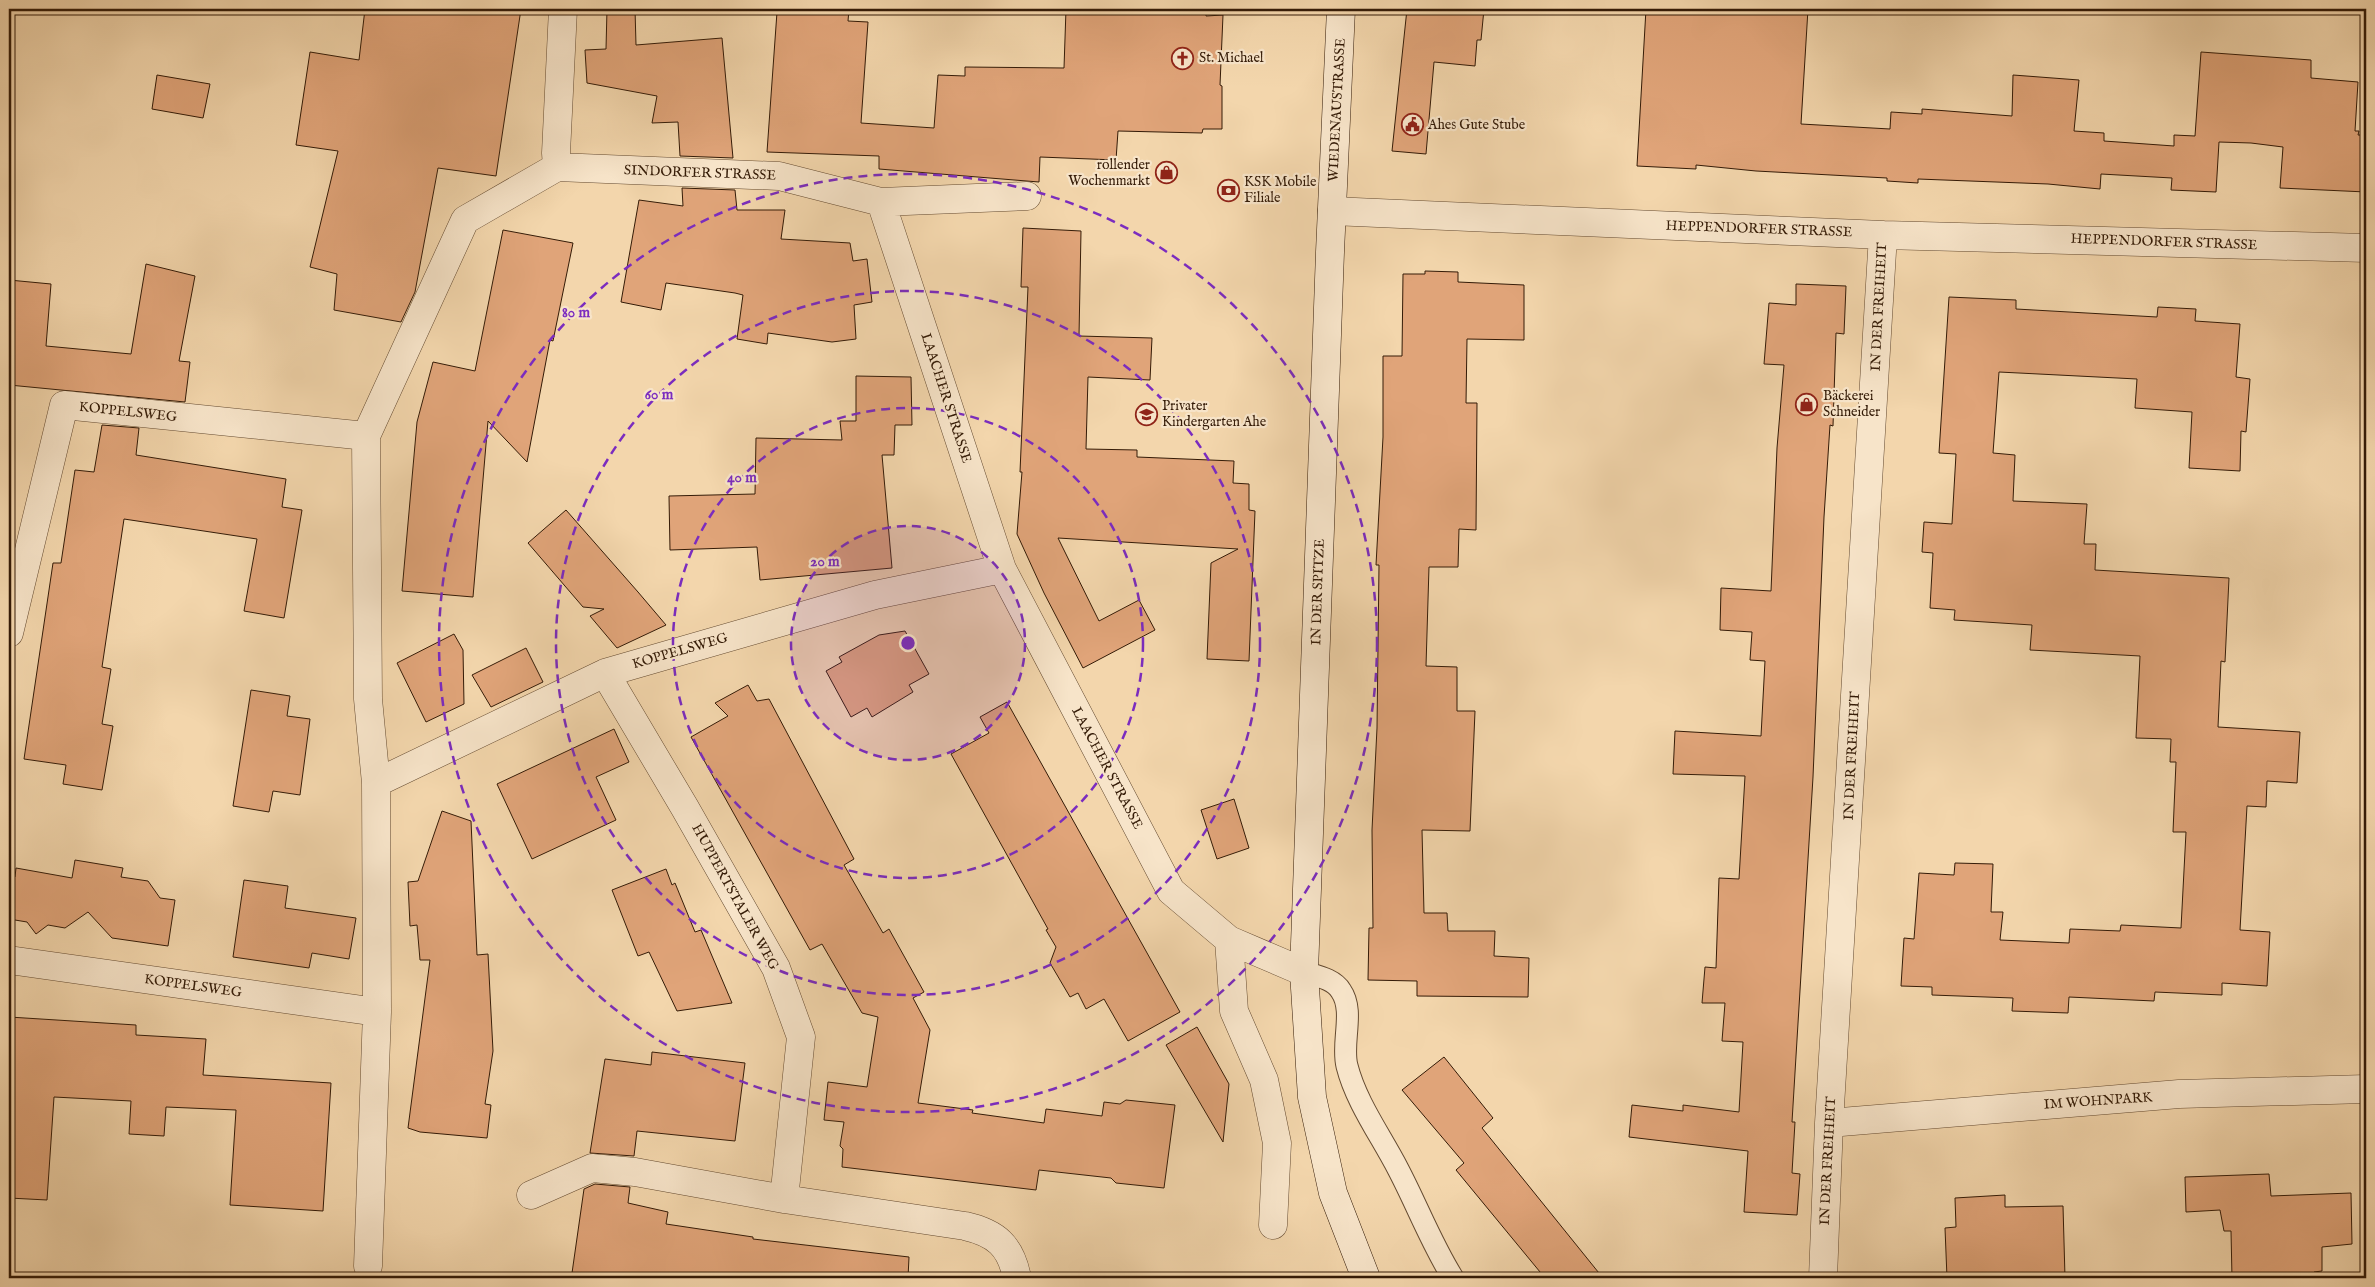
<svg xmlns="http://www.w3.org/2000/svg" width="2375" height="1287" viewBox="0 0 2375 1287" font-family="'IM FELL English',serif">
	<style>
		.building { fill: #e0a479; stroke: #341b07 }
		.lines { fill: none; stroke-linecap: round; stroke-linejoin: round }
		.lane-casing { stroke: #644a30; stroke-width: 23 }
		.street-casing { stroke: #644a30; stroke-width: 29 }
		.secondary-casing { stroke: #341b07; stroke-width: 29 }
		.lane { stroke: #f7e4c9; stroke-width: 21 }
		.street { stroke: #f7e4c9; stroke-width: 28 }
		.secondary { stroke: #f7e4c9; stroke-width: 28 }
		.ring { fill: none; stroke: #7b2cbf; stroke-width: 2.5; stroke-dasharray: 9 6 }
		.labels { text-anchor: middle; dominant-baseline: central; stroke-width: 4.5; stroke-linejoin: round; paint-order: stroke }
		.poi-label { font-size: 14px; fill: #341b07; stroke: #f7e4c9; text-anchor: start }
		.street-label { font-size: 14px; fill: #341b07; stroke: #f7e4c9 }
		.centre { fill: #7b2cbf; stroke: #f7e4c9; stroke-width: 2.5 }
		.ring-label { font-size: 15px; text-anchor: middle; font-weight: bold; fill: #7b2cbf; stroke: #f7e4c9; stroke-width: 4.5; stroke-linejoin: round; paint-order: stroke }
	</style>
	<rect width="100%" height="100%" fill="#f3d6ac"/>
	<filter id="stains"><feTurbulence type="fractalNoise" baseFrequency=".004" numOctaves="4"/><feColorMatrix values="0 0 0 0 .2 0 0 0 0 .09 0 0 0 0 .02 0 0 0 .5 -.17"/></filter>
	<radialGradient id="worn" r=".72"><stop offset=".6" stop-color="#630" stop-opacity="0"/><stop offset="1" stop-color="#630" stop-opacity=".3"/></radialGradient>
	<path class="building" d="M365,9h156l-25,167 -58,-8 -23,124 -14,30 -67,-12 3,-36 -27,-7 28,-116 -42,-6 14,-93 49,8z
		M607,9h28l1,36 86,-7 11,120 -53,-2 -2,-34 -26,1 5,-27 -70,-13 -2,-33 21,-1z
		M783,9h66l-1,12 20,1 -7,101 73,5 4,-53 27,1v-9l99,1 2,-59h140v7l17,-1 -3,70 2,1v43h-19l-1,4 -84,-2 -2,29 -76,-3 -1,25 -160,-13v-13l-112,-4 10,-140h6z
		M1407,9h77l-3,31h-4l-2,26 -41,-4 -8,92 -34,-3z
		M1646,9h162l-7,115 89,5 1,-17 31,2v-5l90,7 1,-41 66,5 -5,51 30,2v8l70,5v-11l21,1 6,-84 110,8v18l47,4 -3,49h4l-1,4h8v57l-86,-4 3,-41 -32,-4 -32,-1 -3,50 -45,-2 1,-12 -71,-4 -1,15 -52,-5 -130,-5v4l-31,-2v-3l-131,-7 -60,-6v4l-59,-3z
		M157,75l53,9 -7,34 -51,-9z
		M682,188l53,2 2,20h48l-4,29 69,4 3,18 14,-2 5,43 -18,3 2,34 -24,3 -64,-9 -1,11 -30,-5 6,-44 -8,-2 -69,-10 -5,27 -40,-8 18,-102 44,6z
		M1023,228l58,3 -2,105 73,2 -2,42 -62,-3 -2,72 51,1v7l97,4 -1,22 16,1v26l6,1 -6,150 -42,-2 4,-96 27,-14 -180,-11 41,83 40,-21 16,30 -72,38 -39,-75 -27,-59 5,-62h-2l8,-185h-7z
		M503,230l70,13 -20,98 -3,-1 -23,122 -39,-41 -15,176 -71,-6 15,-169 16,-60 42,9z
		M146,264l49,12 -16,85 11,1 -5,40 -176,-17v-105l42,4 -5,62 85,8z
		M1425,271l33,1v10l66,3v55l-57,-1 -1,64h11l-1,127 -17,-1 -1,38h-29l-3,99 31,1v44h18l-5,120 -48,-1 2,83h23l1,18h47l-1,25 35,2 -1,39 -111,-1v-15l-49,-1 1,-52h4l-1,-98 5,-102 2,-163h-3l7,-128v-81h19l1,-82h22z
		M1796,284l50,2 -2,48 -8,-1 -3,93 -3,-1 -6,92 -11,260 -21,345h3l-3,51 8,1 -3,41 -53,-3 4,-61 -119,-14 3,-32 51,6v-6l56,7 4,-70 -21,-1 3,-38h-23l3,-36 11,1 3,-90 20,1 6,-103 -72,-2 2,-43 86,5 4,-75 -15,-1 2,-28 -32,-2 1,-42 50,3 6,-143 7,-83 -20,-1 5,-61 27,2z
		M1949,297l67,3v9l141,8 1,-10 38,2 -1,12 45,3 -4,53 14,2 -4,53 -5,-1 -1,40 -51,-3 3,-56 -57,-4 2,-29 -138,-7 -6,81 22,2 -2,46 74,3 -3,40h12l-1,26 134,8 -4,84 -4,-1 -3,66 82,5 -3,51 -30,-2 -1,26 -19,-1 -7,124 30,2 -3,54 -45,-3v12l-67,-3 -1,9 -85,-4 -1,16 -56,-2 1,-13 -81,-3v-8l-31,-1 3,-48 10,1 5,-66 35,2 1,-12 38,1 -2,48h12l-3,28 69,3 1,-14 50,2 1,-6 60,3 5,-96h-13l3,-70h-6l1,-23 -35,-1 4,-82 -110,-6 2,-25 -78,-5 1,-10 -25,-2 3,-55 -11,-1 2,-30 28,2 4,-70 -17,-1z
		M856,376l55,1 1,48h-17l-1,30h-12l10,113 -132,12 -3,-33 -87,3 -1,-54 86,-2 1,-56 86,2 -2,-19h16z
		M102,425l37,3 -3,27 150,24 -4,28 20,3 -18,108 -40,-7 13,-72 -133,-20 -22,148 9,2 -9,55 11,2 -11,64 -39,-6 3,-19 -42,-6 29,-196h8l14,-93 19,2z
		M566,510l72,82 28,33 -49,23 -27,-32 14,-7 -21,-2 -55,-64z
		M905,631l24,43 -20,11 4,7 -41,25 -5,-9 -16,9 -25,-46 16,-9 -3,-5 40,-22z
		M454,634l9,16 1,54 -38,18 -29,-59z
		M526,648l17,34 -52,25 -19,-32z
		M748,685l9,16 12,-2 85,160 -10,6 39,68 6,-4 35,63 -11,6 17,32 -12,73 55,7 -1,3 72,10 2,-14 56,7 2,-14 16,2 6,-4 49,5 -11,83 -48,-5 -5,-5 -72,-8 -3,20 -194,-23 1,-18 -3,-3 4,-24 -20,-2 4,-38 39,5 11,-70 -16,-4 -40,-69 -12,6 -119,-213 37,-21 -13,-13z
		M251,690l39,6 -3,20 23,3 -10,76 -27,-4 -4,21 -36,-6z
		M1007,702l173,310 -52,29 -24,-42 -18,10 -8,-16 -8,4 -20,-34 6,-16 -10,-17 2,-1 -97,-175 38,-21 -9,-16z
		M614,729l15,33 -33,15 20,43 -84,39 -35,-75z
		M1234,799l15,49 -32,11 -16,-49z
		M442,811l29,10 6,134 11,-1 5,97 -8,53 6,1 -4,33 -67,-6 -12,-4 22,-168h-10l-3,-35 -7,1 -2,-44 10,-1z
		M75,860l48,8 -2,9 27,4 12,17 15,2 -7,46 -56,-8 -24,-26 -23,16 -17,-3 -12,9 -9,-12 -18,-3 2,-21 -2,-4v-13l6,-4 1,-9 56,10z
		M666,869l6,16 3,-2 20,49 6,-2 31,73 -55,8 -28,-59 -11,4 -26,-66z
		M244,880l44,6 -3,22 71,10 -7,41 -37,-6 -3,15 -76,-11z
		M9,1017l127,8v10l70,4 -3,36 128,8 -8,128 -93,-6 6,-95 -70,-3 -2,29 -35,-2 2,-33 -77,-4 -7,103 -38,-2z
		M1197,1027l32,57 -6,58 -57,-97z
		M652,1052l93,11 -10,78 -98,-10 -3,25 -44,-3 15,-94 46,6z
		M1444,1057l49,61 -11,10 121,150h-58l-89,-108 8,-7 -62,-73z
		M2269,1174l2,22 80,-3 1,51 -30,3v24l-8,1 1,6h-83l-1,-47h-7l-4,-21 -34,2 -1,-35z
		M595,1184l35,3 -2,16 40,9 -2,12 87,13v2l156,18 -1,21h-295l-41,-5 12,-84z
		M2005,1195v12l58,-1 2,71 -118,1 -2,-50 11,-1 -1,-29z"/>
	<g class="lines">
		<defs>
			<path id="lane" d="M1304,972c13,4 30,7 37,19 14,20 0,52 6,75 9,36 34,70 51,103 19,36 33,74 55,109"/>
			<path id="street" d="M563,9l-7,144 1,14 222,9 102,26 146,-6
				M881,202l121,367 169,322 58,49 75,32
				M1332,211l551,24 483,13
				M366,436l2,263 8,84 229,-110 270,-78 127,-26
				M9,633l55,-228 302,31 99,-216 92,-53
				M605,673l80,135 91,160 25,69 -17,162
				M376,783l1,229
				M1229,940l5,71 30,69 13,63 -4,82
				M9,960l368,52 -9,254
				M1829,1123l350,-29 187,-5
				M531,1195l61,-27 43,4 149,27 181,27c31,7 46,20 52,52
				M1823,1278l6,-155 54,-888"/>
			<path id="secondary" d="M1341,9l-11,243 -26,720 8,125 21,96 33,85"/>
		</defs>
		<use href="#lane" class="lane-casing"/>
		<use href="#street" class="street-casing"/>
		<use href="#secondary" class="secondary-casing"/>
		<use href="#lane" class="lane"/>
		<use href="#street" class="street"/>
		<use href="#secondary" class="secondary"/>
	</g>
	<circle cx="908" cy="643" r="117" fill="#7b2cbf" fill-opacity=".12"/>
	<g class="ring">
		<circle cx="908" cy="643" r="117"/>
		<circle cx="908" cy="643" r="235"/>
		<circle cx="908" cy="643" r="352"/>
		<circle cx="908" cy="643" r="469"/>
	</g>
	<defs>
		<symbol id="church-ring" viewBox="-11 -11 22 22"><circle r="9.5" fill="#f7e4c9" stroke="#8f2418" stroke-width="1.5"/><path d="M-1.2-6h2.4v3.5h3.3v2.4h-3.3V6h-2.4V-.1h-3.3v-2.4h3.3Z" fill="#8f2418"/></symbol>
		<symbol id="civic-ring" viewBox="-11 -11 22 22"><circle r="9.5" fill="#f7e4c9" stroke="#8f2418" stroke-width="1.5"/><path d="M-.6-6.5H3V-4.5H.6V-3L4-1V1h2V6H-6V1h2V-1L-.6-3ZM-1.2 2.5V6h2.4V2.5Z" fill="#8f2418"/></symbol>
		<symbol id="shop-ring" viewBox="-11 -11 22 22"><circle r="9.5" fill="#f7e4c9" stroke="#8f2418" stroke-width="1.5"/><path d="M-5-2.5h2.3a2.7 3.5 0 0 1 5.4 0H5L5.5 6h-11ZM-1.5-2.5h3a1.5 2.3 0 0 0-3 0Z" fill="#8f2418"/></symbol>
		<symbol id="bank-ring" viewBox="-11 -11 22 22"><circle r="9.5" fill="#f7e4c9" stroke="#8f2418" stroke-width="1.5"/><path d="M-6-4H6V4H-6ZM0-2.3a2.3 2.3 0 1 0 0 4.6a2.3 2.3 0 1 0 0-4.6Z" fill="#8f2418"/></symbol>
		<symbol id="school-ring" viewBox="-11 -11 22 22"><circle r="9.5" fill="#f7e4c9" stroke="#8f2418" stroke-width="1.5"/><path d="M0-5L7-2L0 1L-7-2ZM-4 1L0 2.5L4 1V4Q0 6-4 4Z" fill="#8f2418"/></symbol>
	</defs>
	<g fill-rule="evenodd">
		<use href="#church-ring" x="1170" y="46" width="25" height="25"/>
		<use href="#civic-ring" x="1400" y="112" width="25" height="25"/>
		<use href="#shop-ring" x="1154" y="160" width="25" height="25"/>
		<use href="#bank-ring" x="1216" y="178" width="25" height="25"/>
		<use href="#shop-ring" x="1794" y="392" width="25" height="25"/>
		<use href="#school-ring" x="1134" y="402" width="25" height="25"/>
	</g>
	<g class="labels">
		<g class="poi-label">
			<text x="1199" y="58">St. Michael</text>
			<text x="1428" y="125">Ahes Gute Stube</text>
			<text x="1150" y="165" text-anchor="end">rollender<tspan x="1150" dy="16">Wochenmarkt</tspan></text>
			<text x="1244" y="182">KSK Mobile<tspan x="1244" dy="16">Filiale</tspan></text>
			<text x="1823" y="396">Bäckerei<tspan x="1823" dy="16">Schneider</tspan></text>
			<text x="1162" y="406">Privater<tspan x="1162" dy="16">Kindergarten Ahe</tspan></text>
		</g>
		<g class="street-label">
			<text transform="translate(1337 110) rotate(-87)">WIEDENAUSTRASSE</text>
			<text transform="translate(700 173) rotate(2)">SINDORFER STRASSE</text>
			<text transform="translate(1759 229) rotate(2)">HEPPENDORFER STRASSE</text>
			<text transform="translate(2164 242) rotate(2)">HEPPENDORFER STRASSE</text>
			<text transform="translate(1879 307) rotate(-87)">IN DER FREIHEIT</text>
			<text transform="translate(946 398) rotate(72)">LAACHER STRASSE</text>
			<text transform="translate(128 412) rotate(6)">KOPPELSWEG</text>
			<text transform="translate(1318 592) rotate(-88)">IN DER SPITZE</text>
			<text transform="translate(680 651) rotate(-16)">KOPPELSWEG</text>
			<text transform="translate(1852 756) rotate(-87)">IN DER FREIHEIT</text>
			<text transform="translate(1107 768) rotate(62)">LAACHER STRASSE</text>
			<text transform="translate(735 897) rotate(61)">HUPPERTSTALER WEG</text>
			<text transform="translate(193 986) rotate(8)">KOPPELSWEG</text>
			<text transform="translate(2098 1101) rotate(-4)">IM WOHNPARK</text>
			<text transform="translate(1828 1161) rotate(-87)">IN DER FREIHEIT</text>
		</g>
	</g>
	<circle cx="908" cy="643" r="8" class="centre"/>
	<g class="ring-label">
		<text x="576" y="317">80 m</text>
		<text x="659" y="399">60 m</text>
		<text x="742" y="482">40 m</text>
		<text x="825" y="566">20 m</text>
	</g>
	<rect width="2375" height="1287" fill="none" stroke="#f3d6ac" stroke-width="30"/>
	<rect x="10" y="10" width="2355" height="1267" fill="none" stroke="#341b07" stroke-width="2.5"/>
	<rect x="15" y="15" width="2345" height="1257" fill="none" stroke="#341b07"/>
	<rect width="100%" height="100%" filter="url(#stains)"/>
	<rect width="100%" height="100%" fill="url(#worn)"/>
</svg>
